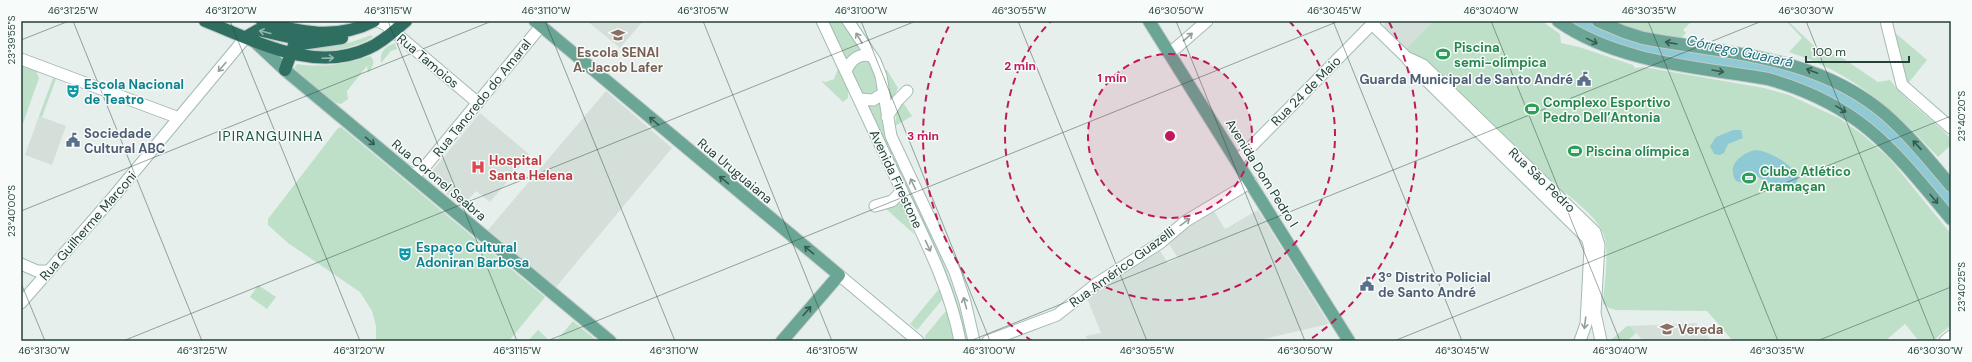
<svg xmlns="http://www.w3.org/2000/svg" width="1972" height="362" viewBox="0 0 1972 362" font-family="'DM Sans',sans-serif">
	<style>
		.built { fill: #d4dfda }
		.green { fill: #bfe0c8 }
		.water { fill: #8ec9d4 }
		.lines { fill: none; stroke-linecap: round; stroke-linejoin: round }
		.river { stroke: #8ec9d4; stroke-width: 12 }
		.secondary-casing { stroke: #a4bbb3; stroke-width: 13 }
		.primary-casing { stroke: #c2cac8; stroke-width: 14 }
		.highway-casing { stroke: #c2cac8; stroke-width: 14 }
		.secondary { stroke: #fff; stroke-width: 11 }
		.primary { stroke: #6aa596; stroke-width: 12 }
		.highway { stroke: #2f6f62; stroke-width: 12 }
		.oneway { stroke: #93b5ae }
		.oneway2 { stroke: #92a09c }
		.oneway3 { stroke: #365b51 }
		.ticks { fill: none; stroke: #24423a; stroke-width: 1; stroke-opacity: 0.45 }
		.ring { fill: none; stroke: #c2185b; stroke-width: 2; stroke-dasharray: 7 5 }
		.labels { text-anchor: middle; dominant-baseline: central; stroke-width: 3; stroke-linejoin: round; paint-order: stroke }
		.leisure-label { font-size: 13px; font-weight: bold; fill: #27864d; stroke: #f7fbf9; text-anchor: start }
		.education-label { font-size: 13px; font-weight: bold; fill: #785e54; stroke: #f7fbf9 }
		.street-label { font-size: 13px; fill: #24423a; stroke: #f7fbf9 }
		.service-label { font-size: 13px; font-weight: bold; fill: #4e5e75; stroke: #f7fbf9; text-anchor: start }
		.culture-label { font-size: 13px; font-weight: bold; fill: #0d838f; stroke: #f7fbf9; text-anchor: start }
		.health-label { font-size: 13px; font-weight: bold; fill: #be3a42; stroke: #f7fbf9; text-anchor: start }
		.water-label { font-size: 14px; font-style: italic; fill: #1c6f80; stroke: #f7fbf9 }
		.neighbourhood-label { font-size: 14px; letter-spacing: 1px; fill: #1f5548; stroke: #f7fbf9 }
		.centre { fill: #c2185b; stroke: #f7fbf9; stroke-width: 2 }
		.ring-label { font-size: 12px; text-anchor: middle; font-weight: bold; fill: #c2185b; stroke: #f7fbf9; stroke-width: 3; stroke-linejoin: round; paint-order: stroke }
		.neatline { fill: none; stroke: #24423a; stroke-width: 1.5 }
		.ticks-label { font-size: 10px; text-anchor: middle; fill: #24423a }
	</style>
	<rect width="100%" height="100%" fill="#e6efeb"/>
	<path class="built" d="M587,21h56l-23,27z
		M1386,21h47l-27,28 -22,-23z
		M606,91l66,57 -116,139 -68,-57z
		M480,113l50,42 -40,47 -14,-11 -14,16 -33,-28v-4z
		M39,116l27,10 -14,39 -27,-10z
		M1258,210l71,114 -65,15v2h-175l-4,-5 16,-3 -14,-35 73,-47 8,12 10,-5 -9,-14 15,-14 30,-19 11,18z
		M1696,323l16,18h-69l-13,-15z"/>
	<path class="green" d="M826,21h16l18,30 -13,10z
		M1433,21h109l18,13 1,9 18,4 54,18 2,3 8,-1 121,21 25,7 50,23 24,17 26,23 62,76v91l-18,16h-14l-14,-17 -20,17h-152l-26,-30 -91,-1 -7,-2 -6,-5c1,-19 8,-55 -1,-72 -7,-15 -24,-27 -36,-38l-3,3 -140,-135 -18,-11z
		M1610,21h82l-9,9 3,3 -7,7 -35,-7z
		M1786,21h2l27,26 26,10 37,25 12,-2c17,23 42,38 61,59v6l-13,12c-44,-48 -87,-85 -149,-105l13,-14z
		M1892,30l35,30 -21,26z
		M371,35l2,2c-23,14 -47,15 -73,13 7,-5 14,-3 22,-3 17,0 33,-6 49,-12z
		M395,43l2,6 -6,2 -10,12c-1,-11 3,-16 14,-20z
		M370,56c6,5 3,11 -2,17l-1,-7 -20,25 1,8 -7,5 -8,-2 -39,-34 3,-4c26,4 49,0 73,-8z
		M857,61h10c10,10 17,28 3,36l-9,-3 -10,-23z
		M21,65l15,6 3,7 -18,51z
		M838,69l10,21v8l-5,4 -22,-21 5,1 8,-3z
		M885,70h2l11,18 -7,14h-2l-1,-19z
		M53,78l3,1 -14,38 -3,-1z
		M880,102l2,18 5,21c28,69 67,125 80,200h-3l-97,-237z
		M902,103l2,1 8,12 -17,10 2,-19z
		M341,127l204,170 -36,44h-133v-15l-4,-15 -12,-19 -72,-49 -20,-18v-6l70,-91z
		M900,199l1,2 13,33 -30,-27z
		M258,285l18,12 -9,12 -17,-12z
		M939,289l3,11 -25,30 -7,-6z
		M945,312h2l7,29h-29v-5z
		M573,321l24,20h-41z
		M1627,326h3l6,7 -9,8h-17z
		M538,330l11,10 1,-1 3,2h-25z"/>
	<path class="water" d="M1733,130h8l2,8 -15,6 -4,9 -4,2 -6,-1 -4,-8 6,-9z
		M1755,150c13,0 41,16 43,29l-4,9 -10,4 -26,-15 -12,7 -10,-3c-10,-16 5,-27 19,-31z"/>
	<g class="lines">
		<path class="river" d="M1577,21c17,10 33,19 52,24 67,19 144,14 206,48 48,26 82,68 116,110"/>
		<defs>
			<path id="secondary" d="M378,21l8,4 92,78
				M822,21c27,57 53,113 80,170 23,49 48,97 58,150
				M848,21l27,40 6,15 10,60 64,136 10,30 9,39
				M1886,21l16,64 49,43
				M1372,24l34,33 11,14 170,167 3,10 -4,76 -6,17
				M1170,53l37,-32
				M1408,58l15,7 172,167 4,13 -4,68 6,28
				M21,59l158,59
				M846,71c5,-11 12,-18 25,-15
				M860,99l13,1 11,-7
				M887,117l10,-16 10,-10
				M1237,161l138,-140
				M410,173h6l7,-4 118,-143
				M875,206l17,-5 10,-10
				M21,264l16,7h12
				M839,275l79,66
				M21,303l93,-107 132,-159
				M988,341l69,-26 39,-31 64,-41 26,-22 65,-39
				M1945,341l6,-5"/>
			<path id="primary" d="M535,21l304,254 -57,66
				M1149,21l200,320
				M1558,21c60,42 140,46 210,58 92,26 125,70 183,140
				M1598,21l26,11 19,6c86,16 172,17 242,76 25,22 45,47 66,72
				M254,41l31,29 325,271"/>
			<path id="highway" d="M205,21c51,20 109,53 164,27 14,-6 25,-17 37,-27
				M262,21c37,12 76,19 112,0
				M246,37l12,-7 44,10
				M285,70l9,-25 48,-7"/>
		</defs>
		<use href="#secondary" class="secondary-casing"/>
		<use href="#primary" class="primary-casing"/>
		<use href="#highway" class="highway-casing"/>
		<use href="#secondary" class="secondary"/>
		<use href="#primary" class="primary"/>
		<use href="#highway" class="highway"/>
	</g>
	<defs><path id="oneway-shaft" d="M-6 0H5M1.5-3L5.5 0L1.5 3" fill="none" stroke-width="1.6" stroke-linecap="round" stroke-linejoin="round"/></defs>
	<g class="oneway">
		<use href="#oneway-shaft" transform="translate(265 32) rotate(-166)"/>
		<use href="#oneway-shaft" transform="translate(328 58) rotate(-2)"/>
	</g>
	<g class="oneway2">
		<use href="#oneway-shaft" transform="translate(1188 37) rotate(-41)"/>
		<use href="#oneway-shaft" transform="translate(859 38) rotate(-121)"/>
		<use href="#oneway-shaft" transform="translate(222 67) rotate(130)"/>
		<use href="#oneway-shaft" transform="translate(913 184) rotate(-116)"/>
		<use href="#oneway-shaft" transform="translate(1185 222) rotate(-36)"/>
		<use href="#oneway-shaft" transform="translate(928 246) rotate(65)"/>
		<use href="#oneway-shaft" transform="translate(965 303) rotate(-105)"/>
		<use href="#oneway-shaft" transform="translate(1585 323) rotate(97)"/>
	</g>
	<g class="oneway3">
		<use href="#oneway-shaft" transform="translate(1592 41) rotate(26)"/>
		<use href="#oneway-shaft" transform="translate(1671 43) rotate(-170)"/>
		<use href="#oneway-shaft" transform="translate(1718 71) rotate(10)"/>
		<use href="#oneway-shaft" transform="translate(1812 71) rotate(-159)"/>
		<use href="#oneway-shaft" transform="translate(1841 109) rotate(31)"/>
		<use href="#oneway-shaft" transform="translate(654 121) rotate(-140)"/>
		<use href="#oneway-shaft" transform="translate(370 141) rotate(40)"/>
		<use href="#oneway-shaft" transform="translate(1917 145) rotate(-133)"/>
		<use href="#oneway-shaft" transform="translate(724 180) rotate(-140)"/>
		<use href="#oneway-shaft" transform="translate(1934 199) rotate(50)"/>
		<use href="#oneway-shaft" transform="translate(809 250) rotate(-140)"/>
		<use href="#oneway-shaft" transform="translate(807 311) rotate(-49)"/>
	</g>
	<path class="ticks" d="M73,21l129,320M230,21l130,320M388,21l129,320M545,21l130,320M703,21l129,320M861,21l129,320M1018,21l129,320M1176,21l129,320M1333,21l129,320M1491,21l129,320M1648,21l130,320M1806,21l129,320M21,40l48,-19M21,211l471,-190M21,283l24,58M123,341l793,-320M547,341l792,-320M970,341l792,-320M1394,341l557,-225M1817,341l134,-54"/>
	<circle cx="1170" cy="136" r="82" fill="#c2185b" fill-opacity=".12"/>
	<g class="ring">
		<circle cx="1170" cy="136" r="82"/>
		<path d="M1289 21A165 165 0 1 1 1051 21"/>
		<path d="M1032 341A247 247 0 0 1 951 22M1389 22A247 247 0 0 1 1308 341"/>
	</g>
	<defs>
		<symbol id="university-bare" viewBox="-9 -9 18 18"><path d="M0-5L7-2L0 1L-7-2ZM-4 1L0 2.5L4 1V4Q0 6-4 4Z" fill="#8d6e63" stroke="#f7fbf9" stroke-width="2.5" paint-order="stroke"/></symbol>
		<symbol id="stadium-bare" viewBox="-9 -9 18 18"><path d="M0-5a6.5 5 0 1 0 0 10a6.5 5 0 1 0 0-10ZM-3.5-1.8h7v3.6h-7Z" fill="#2e9e5b" stroke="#f7fbf9" stroke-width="2.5" paint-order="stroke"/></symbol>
		<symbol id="civic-bare" viewBox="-9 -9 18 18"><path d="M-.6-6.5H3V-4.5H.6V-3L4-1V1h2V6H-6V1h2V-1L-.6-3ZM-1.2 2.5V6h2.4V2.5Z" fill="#5c6f8a" stroke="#f7fbf9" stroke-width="2.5" paint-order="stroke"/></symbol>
		<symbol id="theatre-bare" viewBox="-9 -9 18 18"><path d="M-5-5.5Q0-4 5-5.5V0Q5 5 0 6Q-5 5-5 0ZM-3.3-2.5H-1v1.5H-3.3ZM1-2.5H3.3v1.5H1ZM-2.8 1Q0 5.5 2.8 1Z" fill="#0f9aa8" stroke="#f7fbf9" stroke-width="2.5" paint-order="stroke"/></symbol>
		<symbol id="hospital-bare" viewBox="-9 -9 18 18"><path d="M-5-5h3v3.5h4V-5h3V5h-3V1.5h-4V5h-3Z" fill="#e0444e" stroke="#f7fbf9" stroke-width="2.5" paint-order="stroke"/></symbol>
		<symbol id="school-bare" viewBox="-9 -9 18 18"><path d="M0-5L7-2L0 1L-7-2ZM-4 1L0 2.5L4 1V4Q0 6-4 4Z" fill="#8d6e63" stroke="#f7fbf9" stroke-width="2.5" paint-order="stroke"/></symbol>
	</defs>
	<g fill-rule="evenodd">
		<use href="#university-bare" x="608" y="25" width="20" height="20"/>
		<use href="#stadium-bare" x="1433" y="44" width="20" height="20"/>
		<use href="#civic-bare" x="1574" y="69" width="20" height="20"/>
		<use href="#theatre-bare" x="63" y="81" width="20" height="20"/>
		<use href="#stadium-bare" x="1522" y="99" width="20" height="20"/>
		<use href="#civic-bare" x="63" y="130" width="20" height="20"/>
		<use href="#stadium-bare" x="1565" y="141" width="20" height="20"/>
		<use href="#hospital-bare" x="468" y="157" width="20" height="20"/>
		<use href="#stadium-bare" x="1739" y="168" width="20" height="20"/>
		<use href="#theatre-bare" x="395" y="244" width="20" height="20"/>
		<use href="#civic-bare" x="1357" y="274" width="20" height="20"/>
		<use href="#school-bare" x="1657" y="319" width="20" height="20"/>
	</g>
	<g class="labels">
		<g class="leisure-label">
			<text x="1454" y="47">Piscina<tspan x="1454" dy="15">semi-olímpica</tspan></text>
			<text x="1543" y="102">Complexo Esportivo<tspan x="1543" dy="15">Pedro Dell’Antonia</tspan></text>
			<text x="1586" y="151">Piscina olímpica</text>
			<text x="1760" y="171">Clube Atlético<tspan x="1760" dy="15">Aramaçan</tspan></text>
		</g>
		<g class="education-label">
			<text x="618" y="52">Escola SENAI<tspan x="618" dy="15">A. Jacob Lafer</tspan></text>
			<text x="1678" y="329" text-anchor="start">Vereda</text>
		</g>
		<g class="street-label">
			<text transform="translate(428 61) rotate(40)">Rua Tamoios</text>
			<text transform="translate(1306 91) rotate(-45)">Rua 24 de Maio</text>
			<text transform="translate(482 98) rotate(-51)">Rua Tancredo do Amaral</text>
			<text transform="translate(735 171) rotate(40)">Rua Uruguaiana</text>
			<text transform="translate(1262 173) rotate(58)">Avenida Dom Pedro I</text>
			<text transform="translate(896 179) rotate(65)">Avenida Firestone</text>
			<text transform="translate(439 180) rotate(40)">Rua Coronel Seabra</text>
			<text transform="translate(1542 180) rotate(44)">Rua São Pedro</text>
			<text transform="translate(88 226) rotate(-49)">Rua Guilherme Marconi</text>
			<text transform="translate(1122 267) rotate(-36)">Rua Américo Guazelli</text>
		</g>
		<g class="service-label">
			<text x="1573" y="79" text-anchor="end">Guarda Municipal de Santo André</text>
			<text x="84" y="133">Sociedade<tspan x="84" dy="15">Cultural ABC</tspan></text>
			<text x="1378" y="277">3º Distrito Policial<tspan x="1378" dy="15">de Santo André</tspan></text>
		</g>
		<g class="culture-label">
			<text x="84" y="84">Escola Nacional<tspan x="84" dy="15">de Teatro</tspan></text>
			<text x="416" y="247">Espaço Cultural<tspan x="416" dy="15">Adoniran Barbosa</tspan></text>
		</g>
		<g class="health-label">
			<text x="489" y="160">Hospital<tspan x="489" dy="15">Santa Helena</tspan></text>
		</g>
		<g class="water-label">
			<text transform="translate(1740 51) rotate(12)">Córrego Guarará</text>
		</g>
		<g class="neighbourhood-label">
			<text x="271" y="136">IPIRANGUINHA</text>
		</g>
	</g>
	<circle cx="1170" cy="136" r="6" class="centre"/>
	<g class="ring-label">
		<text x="1020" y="70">2 min</text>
		<text x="1112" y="82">1 min</text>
		<text x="923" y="140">3 min</text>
	</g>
	<rect width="1972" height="362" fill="none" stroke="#f7fbf9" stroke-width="44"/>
	<path d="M1806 56v6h103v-6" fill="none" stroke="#24423a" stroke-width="2"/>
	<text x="1812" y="56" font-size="12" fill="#24423a" stroke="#f7fbf9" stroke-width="3" paint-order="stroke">100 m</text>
	<rect x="22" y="22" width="1928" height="318" class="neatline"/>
	<g class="ticks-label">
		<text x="73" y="14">46°31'25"W</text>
		<text x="231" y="14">46°31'20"W</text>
		<text x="388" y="14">46°31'15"W</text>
		<text x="546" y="14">46°31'10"W</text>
		<text x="703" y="14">46°31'05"W</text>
		<text x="861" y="14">46°31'00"W</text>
		<text x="1019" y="14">46°30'55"W</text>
		<text x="1176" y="14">46°30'50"W</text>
		<text x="1334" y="14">46°30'45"W</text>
		<text x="1491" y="14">46°30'40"W</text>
		<text x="1649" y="14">46°30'35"W</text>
		<text x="1806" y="14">46°30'30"W</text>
		<text transform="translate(11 40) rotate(-90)" y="4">23°39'55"S</text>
		<text transform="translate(1961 116) rotate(-90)" y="4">23°40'20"S</text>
		<text transform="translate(11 211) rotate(-90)" y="4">23°40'00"S</text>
		<text transform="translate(1961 287) rotate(-90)" y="4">23°40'25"S</text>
		<text x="44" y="354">46°31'30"W</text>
		<text x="202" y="354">46°31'25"W</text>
		<text x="359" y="354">46°31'20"W</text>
		<text x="517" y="354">46°31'15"W</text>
		<text x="674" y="354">46°31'10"W</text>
		<text x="832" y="354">46°31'05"W</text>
		<text x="989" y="354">46°31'00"W</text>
		<text x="1147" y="354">46°30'55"W</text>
		<text x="1305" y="354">46°30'50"W</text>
		<text x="1462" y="354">46°30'45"W</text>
		<text x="1620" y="354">46°30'40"W</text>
		<text x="1777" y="354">46°30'35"W</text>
		<text x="1935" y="354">46°30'30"W</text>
	</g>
</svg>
